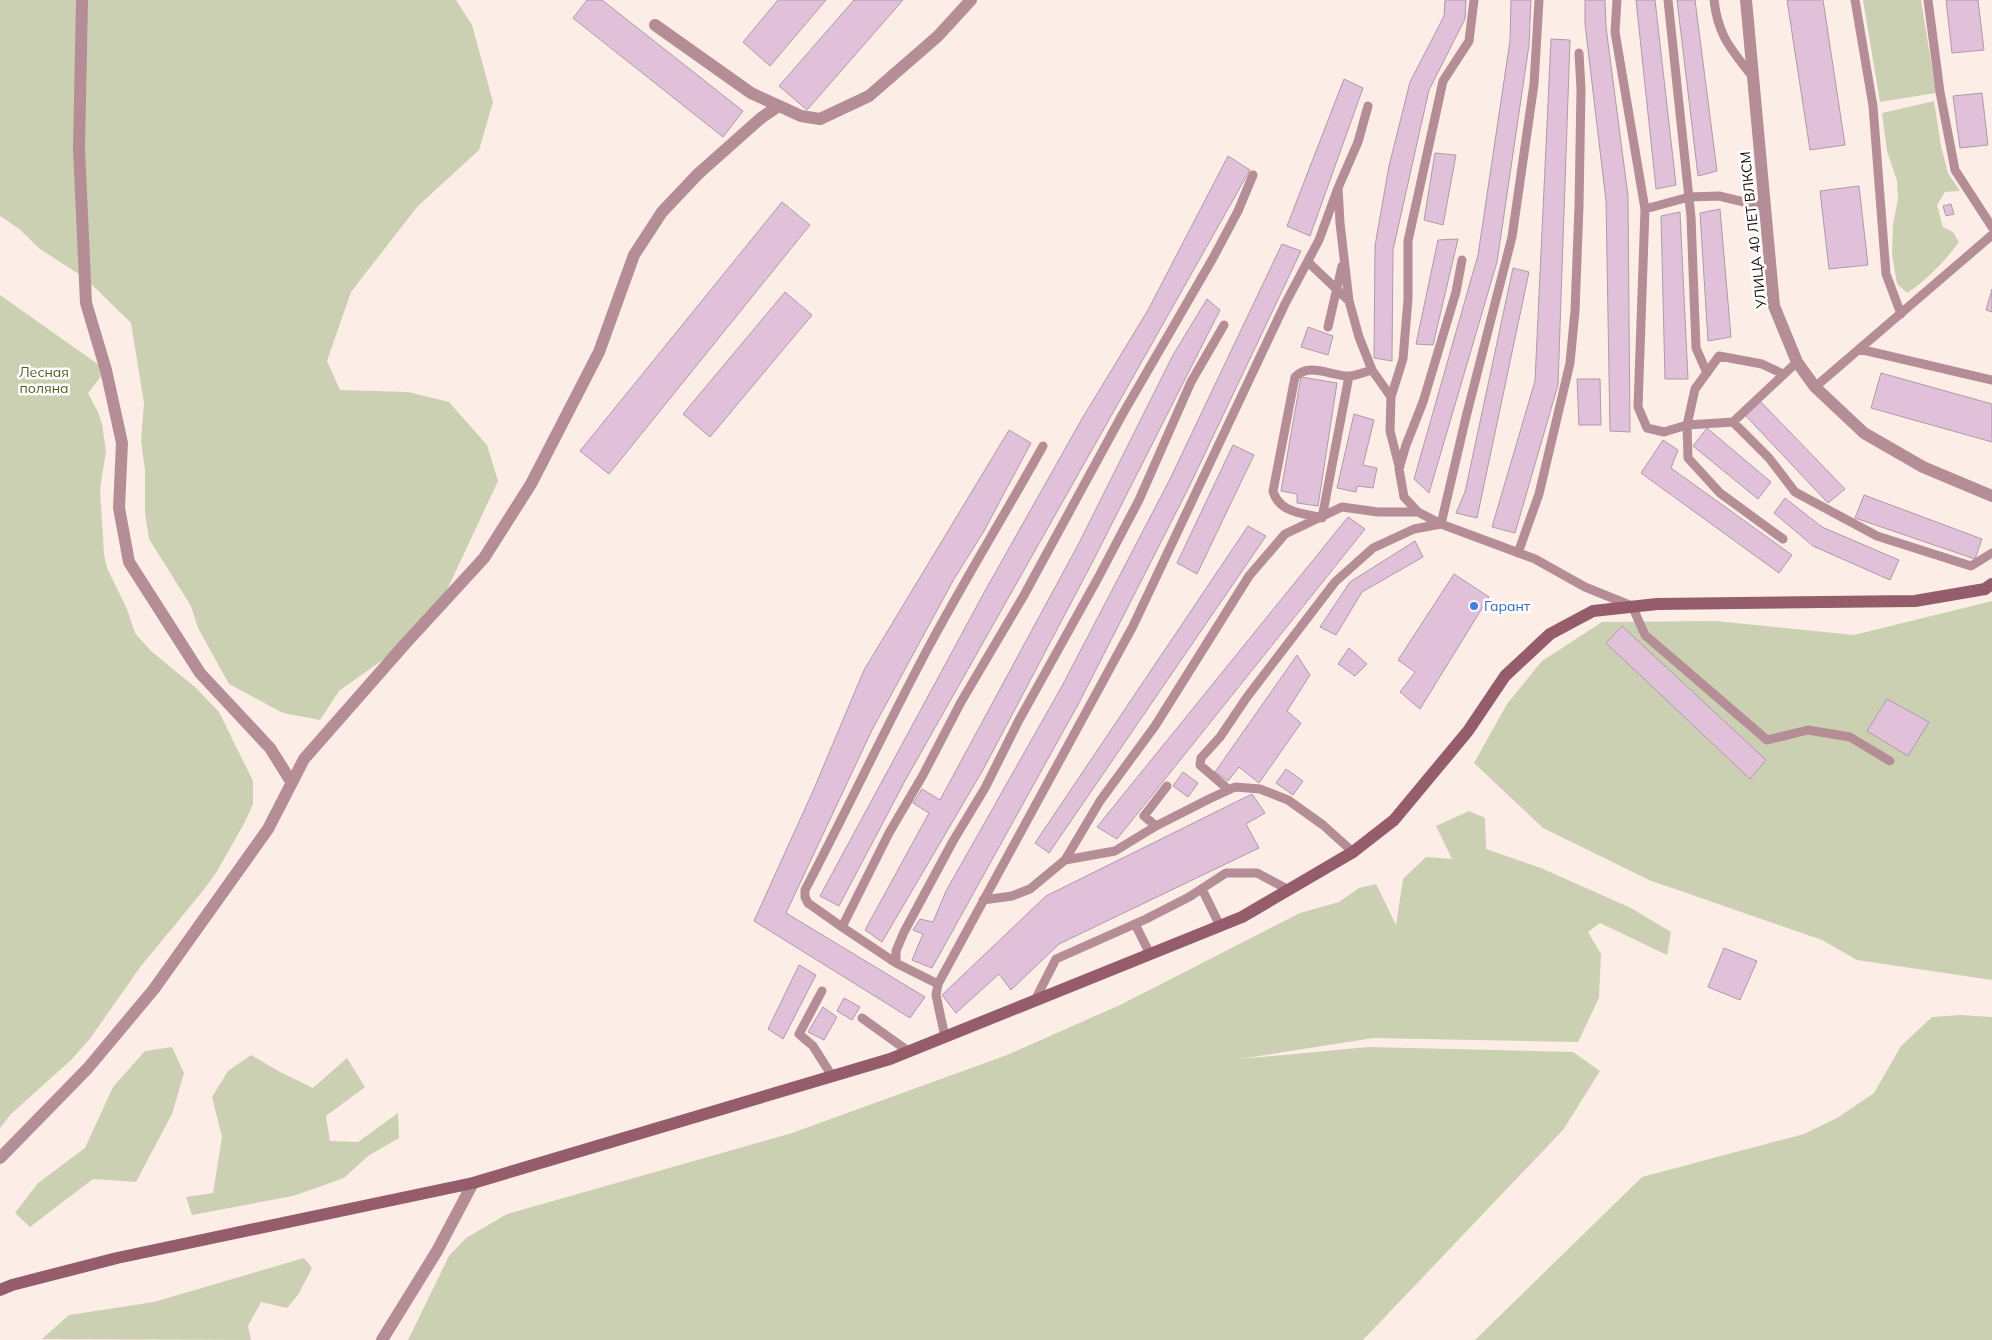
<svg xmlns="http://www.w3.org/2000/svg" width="1992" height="1340" viewBox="0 0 1992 1340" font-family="Mulish,sans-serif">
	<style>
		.green { fill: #ccd0b2 }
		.building { fill: #e1c0da; stroke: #ae9aa9 }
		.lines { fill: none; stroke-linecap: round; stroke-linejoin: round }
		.lane { stroke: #b58d96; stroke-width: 9 }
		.street { stroke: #b58d96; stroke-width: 12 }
		.secondary { stroke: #955d6b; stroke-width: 12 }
		.shop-dot { fill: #3f7fe0; stroke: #fff; stroke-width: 2 }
		.labels { text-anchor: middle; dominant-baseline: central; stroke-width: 5; stroke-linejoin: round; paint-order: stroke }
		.street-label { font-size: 14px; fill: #150d0a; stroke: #fff }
		.park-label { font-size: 14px; fill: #575c22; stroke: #fff }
		.shop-label { font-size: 14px; fill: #366cbe; stroke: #fff; text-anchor: start }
	</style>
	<rect width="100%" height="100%" fill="#fdede7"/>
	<path class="green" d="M0,0h456l16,25 21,77 -14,48 -62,57 -66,85 -24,69 13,29 68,2 41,10 38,43 11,36 -59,126 -34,37 -66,47 -19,29 -37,-7 -54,-29 -31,-56 -7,-22 -42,-67 -4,-26v-43l-4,-29 3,-38 -13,-80 -46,-45 -45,-29 -22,-21 -18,-12z
		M1863,0h58l15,93 -56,9z
		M1934,101l7,45 7,27 12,18 -15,1 -8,13 6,22 10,5 6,10c-14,19 -32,38 -52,51l-10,-9 -5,-30 1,-30 5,-25 -1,-18 -10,-30 -5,-38z
		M0,295l106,75 -18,23 10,19 4,12 4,27 -6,38 4,65 3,14 20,41 8,24 16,18 45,37 23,24 34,69v23l-8,18 -29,51 -14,19 -61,74 -52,74 -18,20 -60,54 -11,14z
		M1992,601v379l-135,-20 -35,-20 -173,-60 -106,-52 -69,-65 33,-59 35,-43 60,-39 114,-1 138,14z
		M1469,811l16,7 1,31 55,19 90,40 40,24 -4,23 -67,-32 -12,9 13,22 -2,44 -21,44 -205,-4 -133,21 128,-12 205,5 27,19 -37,59 -200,210h-955l41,-84 17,-18 41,-24 285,-81 215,-78 113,-50 180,-92 39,-11 20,-14 17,-4 20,41 7,-46 23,-22 26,2 -16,-33z
		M1960,1015l32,2v323h-517l167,-163 162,-43 33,-16 37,-25 27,-47 31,-29z
		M172,1047l12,26 -12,41 -36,68 -43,-3 -63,48 -15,-14 23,-30 47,-35 28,-61 32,-36z
		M251,1055l29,17 33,16 34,-30 18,29 -39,29 4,25 28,1 40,-29 1,25 -31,18 -24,22 -51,18 -101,19 -6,-18 27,-4 9,-56 -10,-40 16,-26z
		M304,1258l8,10 -14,27 -11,13 -26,-6 -13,24 3,14 -209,-1 27,-24 85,-13z"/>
	<path class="building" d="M587,0h15l141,111 -20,26 -150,-119z
		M778,0h48l-56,66 -27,-24z
		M854,0h49l-96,110 -28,-24z
		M1445,0h21l-1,19 -36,71 -36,160 -1,111 -18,-3 1,-112 14,-80 21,-84 34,-66z
		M1511,0h20l-2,45 -32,217 -68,231 -15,-14 64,-224 32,-214z
		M1585,0h20l1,27 22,169 2,236 -20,-1 -4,-230 -21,-177z
		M1636,0h19l21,185 -20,4z
		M1677,0h18l22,171 -19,5z
		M1787,0h36l22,145 -35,5z
		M1946,0h32l6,50 -32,3z
		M1551,39l19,1 -12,345 -43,148 -23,-6 43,-146z
		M1344,79l19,9 -53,148 -23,-10z
		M1982,93l6,52 -28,3 -7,-52z
		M1435,153l21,2 -13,70 -19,-5z
		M1228,156l22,14 -344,609 -67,127 -19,-10 166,-307 97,-172 65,-107z
		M1859,186l9,79 -39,4 -9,-78z
		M782,202l28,23 -201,249 -29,-23z
		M1951,204l3,10 -8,2 -3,-10z
		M1720,209l11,128 -23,4 -8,-128z
		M1680,212l8,167h-23l-4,-163z
		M1458,239l-25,106 -17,-1 22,-104z
		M1282,244l19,7 -112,236 -109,214 -148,267 -20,-8 11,-26 -10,-4 7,-11 13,3 13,-31 116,-205 107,-205z
		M1513,268l16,4 -52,246 -21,-5 9,-21z
		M1992,289v23l-6,-2z
		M785,292l27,23 -102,122 -27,-23z
		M1207,299l13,11 -128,253 -108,205 -102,174 -17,-12 64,-117 -16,-10 9,-14 18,11 139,-257 94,-188z
		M1308,327l25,9 -5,19 -27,-8z
		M1881,373l111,31v38l-121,-34z
		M1301,377l36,6 -19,123 -21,-3v-9l-16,-3z
		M1577,379h23l1,46h-22z
		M1760,401l85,88 -17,14 -84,-89z
		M1354,414l20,6 -11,45 14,3 -4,20 -16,-2 -1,6 -19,-4z
		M1707,428l64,54 -13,17 -65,-53z
		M1009,430l22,13 -47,88 -30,48 -82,151 -86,183 139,84 -15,21 -156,-97 59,-130 51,-121z
		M1663,440l15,10 -7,18 121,87 -13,18 -138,-100z
		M1233,445l21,10 -57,119 -20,-11z
		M1864,495l118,44 -7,20 -120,-41z
		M1785,498l37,29 77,33 -9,20 -77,-34 -39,-33z
		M1348,517l17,12 -248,310 -20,-12z
		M1248,526l18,10 -217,317 -14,-10z
		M1415,541l8,16 -61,35 -26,43 -16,-8 30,-45z
		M1454,574l35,23 -69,112 -20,-17 15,-20 -17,-12z
		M1622,626l144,134 -16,19 -144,-136z
		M1349,648l18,16 -12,12 -17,-12z
		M1297,655l13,20 -23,36 14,12 -42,60 -20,-16 -11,14 -13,-9z
		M1887,699l42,23 -21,34 -41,-25z
		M1286,769l17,12 -10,14 -17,-12z
		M1183,772l15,11 -10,14 -15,-11z
		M1252,794l13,19 -19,11 13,24 -200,96 -48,46 -12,-16 -43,39 -14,-18 104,-99z
		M1724,948l33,13 -17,39 -32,-13z
		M799,965l17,10 -33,64 -15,-10z
		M844,998l16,9 -8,13 -15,-9z
		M823,1007l14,10 -13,23 -16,-8z"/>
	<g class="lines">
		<path class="lane" d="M1617,0l-2,32 30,177
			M1668,0l23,217 5,131 11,25
			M1714,0c4,36 17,49 38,76
			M1855,0l18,106 13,168 15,40
			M1928,0l12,92 15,78 37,57
			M1368,106l-10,36 -20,46 2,35 9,78 10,36 13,33 19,27
			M1462,260l-6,32 -33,110 -17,43 -7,24 5,28 14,15 23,12 94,35 50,28 47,19 13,29 122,105 41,-10 42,7 40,24
			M1308,262l41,39
			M1328,327l14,-61
			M1859,349l133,31
			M1797,362l-64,60 36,36 26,34 82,44 94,30 21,-13
			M1349,376l-27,142c-19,-5 -43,-5 -49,-27l22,-114c14,-15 36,-1 54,-1 7,0 16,-4 23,-6
			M1815,387l177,-152
			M1733,422l-46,3 -23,7 -17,-4 -9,-21 7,-198 44,-12 30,-1 46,11
			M1399,466l-9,-35 1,-34 12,-38 5,-60v-58l35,-160 26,-40 5,-41
			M1441,524l25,-107 46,-180 22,-153 5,-84
			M1783,539l-63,-46 -32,-35 -1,-33 8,-36 24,-33 43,8 21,10
			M1518,553l21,-59 31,-131 5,-52 4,-105 2,-117 -2,-36
			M1229,790l-29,-25 1,-7 19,-21 27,-40 88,-115 38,-34 41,-19 27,-5
			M1156,826l-12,-10 23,-30
			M1065,860l50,-9 41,-25 53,-27 26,-12 25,2 28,11 35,25 30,27
			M1202,889l18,37
			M983,900l29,-4 18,-7 35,-29 35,-59 55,-75 94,-150 36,-42 57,-27 36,5h40
			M1135,924l15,30
			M842,927l-34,-24 -3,-6v-7c42,-80 80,-161 122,-240 37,-69 78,-136 116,-204
			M896,963l-54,-36 47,-94 34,-58 38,-73 62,-105 99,-182 91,-157 25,-47 15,-36
			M938,984l-42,-21v-12l8,-19 49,-91 32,-53 34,-68 79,-142 41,-78 52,-118 33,-57
			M822,991l-23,43 14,12 19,30
			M1035,1000l21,-41 90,-40 43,-22 37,-24h31l32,17
			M862,1018l46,33
			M945,1037l-9,-42 2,-11 195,-358 152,-322 34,-64 19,-52"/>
		<path class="street" d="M82,0l-3,149 7,154 20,67 16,73 -3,65 10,54 71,111 70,75 22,35
			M1746,0l28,306 23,56 18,25 49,46 59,34 69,29
			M655,25l96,68 50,23 19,3 49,-23 69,-60 33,-36
			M0,1158l88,-90 66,-79 114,-160 36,-70 101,-115 79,-86 47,-74 68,-132 35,-97 28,-43 36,-38 63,-56 16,-11
			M382,1340l55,-89 36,-68"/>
		<path class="secondary" d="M0,1290l12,-5 105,-27 356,-75 417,-124 352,-142 111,-65 41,-32 74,-89 37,-55 45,-42 43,-23 64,-7 258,-3 70,-12 7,-5"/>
	</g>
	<circle class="shop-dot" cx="1474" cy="606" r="5"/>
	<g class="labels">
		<g class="street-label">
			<text transform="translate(1753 230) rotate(-96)">УЛИЦА 40 ЛЕТ ВЛКСМ</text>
		</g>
		<g class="park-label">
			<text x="44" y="372">Лесная<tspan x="44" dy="16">поляна</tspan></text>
		</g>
		<g class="shop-label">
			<text x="1484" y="606">Гарант</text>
		</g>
	</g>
</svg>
